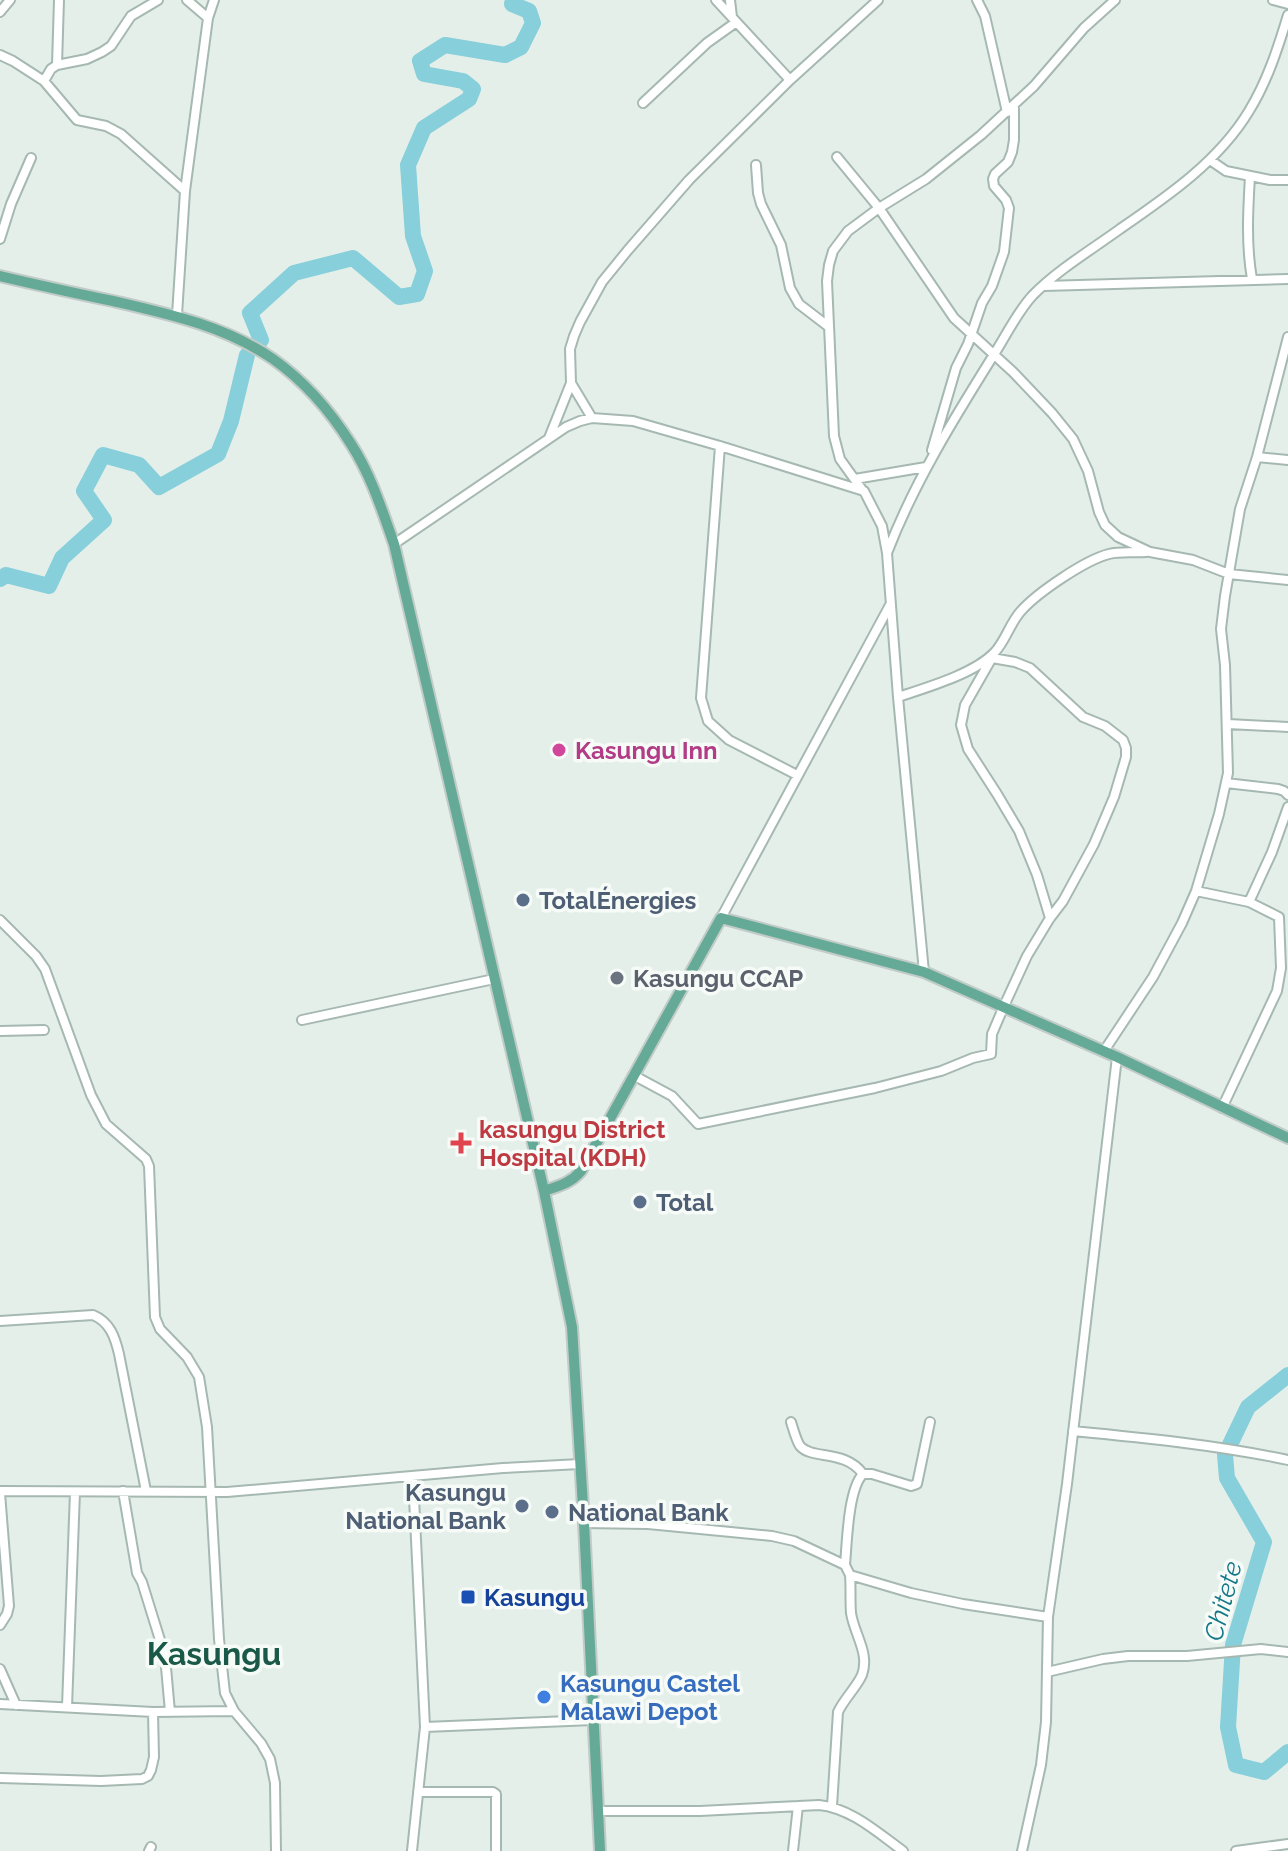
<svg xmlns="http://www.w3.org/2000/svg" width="1288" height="1851" viewBox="0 0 1288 1851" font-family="Raleway,sans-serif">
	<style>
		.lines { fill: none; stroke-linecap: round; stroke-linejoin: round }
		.river { stroke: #87cfda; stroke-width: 16 }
		.minor-casing { stroke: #a6b8b2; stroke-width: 12 }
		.major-casing { stroke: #c1cbc8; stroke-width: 14 }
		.minor { stroke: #fff; stroke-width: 8 }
		.major { stroke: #64aa96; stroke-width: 10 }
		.hotel-dot { fill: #d1479c; stroke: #f6fbf8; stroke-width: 3 }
		.service-dot { fill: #5c6f8a; stroke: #f6fbf8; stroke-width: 3 }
		.worship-dot { fill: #6b7280; stroke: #f6fbf8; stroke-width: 3 }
		.health-dot { fill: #e0444e; stroke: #f6fbf8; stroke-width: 3 }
		.transit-dot { fill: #1a4fb4; stroke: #f6fbf8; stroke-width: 3 }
		.shop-dot { fill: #3f7fe0; stroke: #f6fbf8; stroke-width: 3 }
		.labels { text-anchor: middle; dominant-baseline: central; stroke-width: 7; stroke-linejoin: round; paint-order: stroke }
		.hotel-label { font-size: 24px; font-weight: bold; fill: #b23c85; stroke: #f6fbf8; text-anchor: start }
		.service-label { font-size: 24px; font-weight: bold; fill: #4e5e75; stroke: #f6fbf8; text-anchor: start }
		.worship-label { font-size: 24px; font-weight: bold; fill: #5b616d; stroke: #f6fbf8; text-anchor: start }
		.health-label { font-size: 24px; font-weight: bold; fill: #be3a42; stroke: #f6fbf8; text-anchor: start }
		.transit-label { font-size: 24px; font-weight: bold; fill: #164399; stroke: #f6fbf8; text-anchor: start }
		.shop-label { font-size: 24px; font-weight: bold; fill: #366cbe; stroke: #f6fbf8; text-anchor: start }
		.water-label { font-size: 26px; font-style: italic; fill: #137788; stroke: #f6fbf8 }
		.district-label { font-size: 32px; font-weight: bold; fill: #1a5948; stroke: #f6fbf8 }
	</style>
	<rect width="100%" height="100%" fill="#e5efea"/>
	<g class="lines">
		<path class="river" d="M261,340l-11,-27 44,-40 59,-15 46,39 18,-3 8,-23 -12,-35 -5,-71 16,-37 45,-29 4,-10 -10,-8 -39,-7 -4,-13 25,-16 60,10 16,-8 12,-24 -4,-12 -17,-7 1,-4
			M0,579l6,-4 43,11 13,-28 42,-38 -20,-29 19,-36 36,10 20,22 59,-33 13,-33 16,-66
			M1288,1375l-40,32 -23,48 2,23 37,64 -31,103 -5,82 8,38 28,7 24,-20"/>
		<defs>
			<path id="minor" d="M187,0l21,18
				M716,0l74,80
				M730,0l2,17
				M977,0l8,16 22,96
				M1273,0l15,4
				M0,12l10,-12
				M0,55l13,6 31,20 33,39 29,6 15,8 64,57
				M57,65l2,-65
				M44,81l7,-12 6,-4 30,-6 15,-7 9,-6 20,-30 27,-16
				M643,103l64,-60 28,-20
				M837,157l42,51 75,110 59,54 39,41 21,26 15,32 11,41 6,13 13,12 32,15 43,8 36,14 59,6
				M1210,160l16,11 44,9h18
				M756,165l2,28 3,11 20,41 9,43 9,16 30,23
				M1250,176c-2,34 -4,69 2,103
				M0,239l11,-35 20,-46
				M1044,286l244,-7
				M177,315l8,-124 23,-173 6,-18
				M571,383l21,35
				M549,438l22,-55 -1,-34 4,-13 6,-14 22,-40 26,-32 61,-70 101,-100 88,-80
				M720,446l-19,252 7,23 21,19 68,35
				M932,450l24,-82 12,-24 14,-41 10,-17 12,-34 5,-44 -3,-8 -12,-14 -1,-7 2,-5 13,-12 4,-10 2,-12v-35
				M1257,457l31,3
				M855,479l71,-12
				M863,491l-23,-32 -6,-23 -7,-155 2,-16 4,-14 15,-20 31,-23 47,-29 55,-44 53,-49 50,-58 31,-28
				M394,544l172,-117 14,-6 12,-3 41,3 87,25 144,45 18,35 5,27 11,144 26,275
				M887,553c27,-70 66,-133 106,-197 13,-20 24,-44 40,-61 26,-26 58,-45 87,-66 48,-33 99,-68 129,-118 18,-29 29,-63 39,-96
				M993,656l-28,49 -4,20 7,24 29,45 22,37 18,44 13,43
				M898,697c27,-9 76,-23 96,-44 11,-11 16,-30 27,-42 16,-18 64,-51 88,-57 11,-3 25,-1 37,-2
				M1228,724l60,3
				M1226,783l52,6 6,2 4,4
				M1196,891l53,11 30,15 2,51 -4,23 -55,117
				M1249,902l23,-50 16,-45
				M721,918l169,-313
				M0,920l36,36 9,13 46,126 15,29 40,35 3,7 6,151 5,12 27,28 12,20 8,50 12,212 6,54 9,18 27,32 9,16 5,24 1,68
				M302,1020l192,-41
				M0,1031l44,-1
				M1104,1051l49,-74 29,-54 14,-32 23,-77 9,-41 -3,-108 -4,-36 4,-33 15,-87 17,-52 31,-120
				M633,1075l39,21 26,28 177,-36 66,-17 32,-13 18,-4 1,-20 12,-28 23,-50 23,-38 13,-17 31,-57 20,-47 12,-40v-9l-3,-8 -18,-14 -22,-9 -53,-49 -15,-6 -23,-4
				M0,1321l93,-6c17,7 22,22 26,39l27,137
				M791,1422c2,6 5,18 9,24 12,14 45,3 63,28
				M1073,1431c72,7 144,14 215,29
				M0,1491l227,1 276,-24 77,-4
				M123,1491l14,82 5,9 23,74 5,56
				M0,1493l9,113 -2,8 -7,11
				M584,1523l64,1 124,12 22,5 51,24 5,10 61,18 52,11 85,13
				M845,1565c2,-22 3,-76 18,-91h9l39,12 6,-2 13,-62
				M0,1669l16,36
				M1047,1672l56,-13 25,-3h59l74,-7 27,3
				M0,1704l153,8 81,-1
				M67,1707l8,-215
				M425,1727l168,-7
				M0,1778l101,3 41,-2 6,-3 3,-6 3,-13 -1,-45
				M418,1792h75l3,2v57
				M832,1806l6,-94c6,-13 18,-24 24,-37 8,-22 -8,-41 -11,-62 -1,-12 0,-25 -1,-38
				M598,1811h102l119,-6c32,3 59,28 84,46
				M149,1851l2,-4
				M412,1851l13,-124 -12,-250
				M793,1851l5,-45
				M1022,1851l19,-86 5,-43 2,-105 19,-133 50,-427
				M1236,1851l52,-7"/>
			<path id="major" d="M0,276c38,9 75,17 113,25 56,13 112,25 160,58 31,22 58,53 78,85 20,31 31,66 43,100l150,647 28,136 12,196 16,328
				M544,1191c15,-5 27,-8 37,-20l140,-253 203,54 193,85 171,81"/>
		</defs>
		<use href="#minor" class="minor-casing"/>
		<use href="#major" class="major-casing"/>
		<use href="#minor" class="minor"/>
		<use href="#major" class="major"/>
	</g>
	<circle class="hotel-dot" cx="559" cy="750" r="8"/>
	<g class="service-dot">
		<circle cx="523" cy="900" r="8"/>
		<circle cx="640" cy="1202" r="8"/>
		<circle cx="522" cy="1506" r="8"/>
		<circle cx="552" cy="1512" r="8"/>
	</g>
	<circle class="worship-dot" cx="617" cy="978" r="8"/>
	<path class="health-dot" d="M457 1131h8v8h8v8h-8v8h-8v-8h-8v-8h8z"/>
	<rect class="transit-dot" x="460" y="1589" width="16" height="16" rx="4"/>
	<circle class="shop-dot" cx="544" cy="1697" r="8"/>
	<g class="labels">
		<g class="hotel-label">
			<text x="575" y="750">Kasungu Inn</text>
		</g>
		<g class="service-label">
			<text x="539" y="900">TotalÉnergies</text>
			<text x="656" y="1202">Total</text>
			<text x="506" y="1492" text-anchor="end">Kasungu<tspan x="506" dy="28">National Bank</tspan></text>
			<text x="568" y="1512">National Bank</text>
		</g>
		<g class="worship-label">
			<text x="633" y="978">Kasungu CCAP</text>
		</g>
		<g class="health-label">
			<text x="479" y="1129">kasungu District<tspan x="479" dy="28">Hospital (KDH)</tspan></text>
		</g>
		<g class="transit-label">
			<text x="484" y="1597">Kasungu</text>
		</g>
		<g class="shop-label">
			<text x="560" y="1683">Kasungu Castel<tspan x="560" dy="28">Malawi Depot</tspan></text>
		</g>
		<g class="water-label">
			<text transform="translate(1223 1601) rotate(-75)">Chitete</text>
		</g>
		<g class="district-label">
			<text x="214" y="1653">Kasungu</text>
		</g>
	</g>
</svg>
